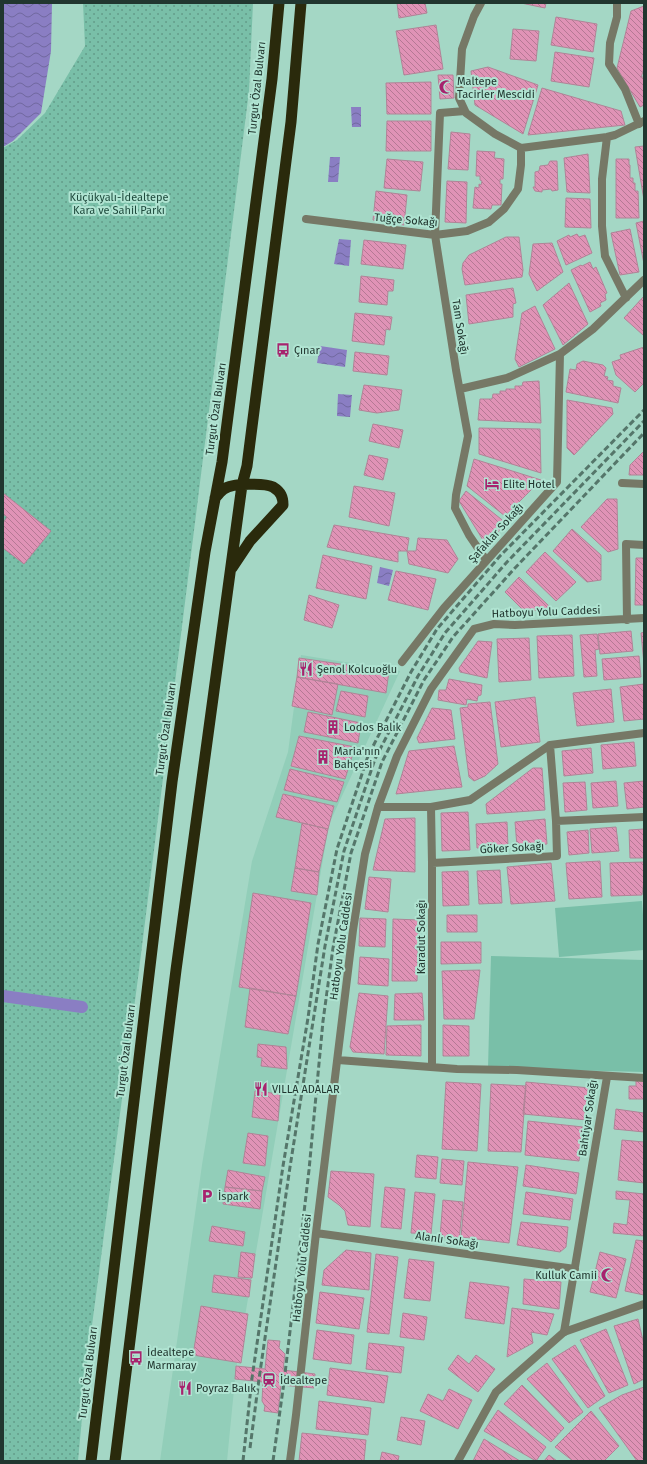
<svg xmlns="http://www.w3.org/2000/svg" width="647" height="1464" viewBox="0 0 647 1464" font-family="'Fira Sans',sans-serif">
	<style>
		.built { fill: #92ceb9 }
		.grass { fill: #79bfa8 }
		.park { fill: url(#park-dots) }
		.water { fill: url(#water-waves) }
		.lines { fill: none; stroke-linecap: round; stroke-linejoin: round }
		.canal { stroke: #8a7ec3; stroke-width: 12 }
		.building { fill: url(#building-back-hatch); stroke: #b08497 }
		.minor { stroke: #767866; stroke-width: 8 }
		.tertiary { stroke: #767866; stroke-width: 8 }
		.trunk { stroke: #2a2a0c; stroke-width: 11 }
		.rail { stroke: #55766a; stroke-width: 3; stroke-dasharray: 6 3; stroke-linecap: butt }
		.labels { text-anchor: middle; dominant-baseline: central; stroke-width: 4; stroke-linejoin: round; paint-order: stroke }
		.poi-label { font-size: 11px; fill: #21362f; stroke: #b0e4d2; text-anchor: start }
		.street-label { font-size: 11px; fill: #21362f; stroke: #b0e4d2 }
		.park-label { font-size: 11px; fill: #1f4a3d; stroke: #b0e4d2 }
	</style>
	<defs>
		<pattern id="park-dots" width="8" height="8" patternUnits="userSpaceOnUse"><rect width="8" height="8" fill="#79bfa8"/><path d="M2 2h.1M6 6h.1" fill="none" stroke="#639c89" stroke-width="1.8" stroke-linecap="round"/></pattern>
		<pattern id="water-waves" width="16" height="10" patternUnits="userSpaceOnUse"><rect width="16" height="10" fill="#8a7ec3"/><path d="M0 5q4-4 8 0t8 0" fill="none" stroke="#70689f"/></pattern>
		<pattern id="building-back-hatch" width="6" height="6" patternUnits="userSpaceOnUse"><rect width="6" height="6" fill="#e093b6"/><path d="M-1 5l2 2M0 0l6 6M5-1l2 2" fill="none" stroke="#b57994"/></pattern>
	</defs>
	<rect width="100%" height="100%" fill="#a4d7c5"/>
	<path class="built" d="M301,655l99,16 -71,153 -93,545 -9,92h-67l42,-296 50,-304 36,-109z"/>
	<path class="grass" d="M642,901l2,28v21l-85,7 -4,-49z
		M491,956l153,4v112l-156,-4z"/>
	<path class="park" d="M83,3h170l-4,88 -111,887 -51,385 -9,98h-75v-1313l14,-8 28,-27 40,-67z"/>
	<path class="water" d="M3,3h49l-1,48 -10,62 -28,28 -10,6z
		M351,107h10v20h-9z
		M330,157h10l-2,25h-10z
		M339,239l12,1 -2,26 -15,-2z
		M320,346l27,4 -2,17 -28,-4z
		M338,394l14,1 -2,22 -13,-1z
		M380,567l13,3 -4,16 -12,-3z"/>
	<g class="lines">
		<path class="canal" d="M3,996l79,11"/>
	</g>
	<path class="building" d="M397,3h28l2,10 -28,5z
		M521,3h25l-1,5z
		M644,6v62l-3,10 3,-2v29l-4,2 -23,-39 14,-57z
		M556,17l41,7 -4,28 -42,-7z
		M436,25l7,44 -39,6 -8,-44z
		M513,29l26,2 -3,30 -26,-2z
		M555,52l39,6 -5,29 -38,-6z
		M488,67l50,18 -15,49 -48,-29 -4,-34z
		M438,75h15l1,23 -14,1z
		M431,82v32h-44l-1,-31z
		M542,88l79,23 4,14 -97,10z
		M387,121h44v30h-45z
		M451,132l19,2 -2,36 -20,-1z
		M644,146v54l-9,-53z
		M477,151l18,1 -1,6 10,1 -1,20h-3v5h2l-1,21h-9l-1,4 -18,-1 2,-21 4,1v-4l2,1 1,-4 -2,-1v-4h-4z
		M588,154l2,39 -23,-1 -3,-34z
		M387,159l36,3 -3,29 -36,-3z
		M616,159h13v6h1v13h3v5h2v8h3l1,27h-23z
		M550,161h7l1,29 -6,1 -1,-2 -9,1v2l-7,-1 -2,-4h2v-15l4,-1 1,-5 8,-1z
		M447,181l20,1 -1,41 -21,-1z
		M376,191l31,4 -3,30 -31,-5z
		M566,198l24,1 1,29 -26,-1z
		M644,221v43l-8,-41z
		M630,229l9,43 -19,3 -9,-42z
		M577,234l2,3 6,-2 7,18 -26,12 -9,-24 12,-6 1,2z
		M506,237h13l4,33 -1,7 -57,8 -3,-16 1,-6 6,-8z
		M364,240l42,5 -3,24 -42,-5z
		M552,243l11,29 -26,19 -8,-17 4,-30z
		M590,262l3,7 3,-2 11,26 -2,1 1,6 -6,3 1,3 -11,6 -19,-42 10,-5 1,1z
		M361,276l33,4 -1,11h-5l-1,14 -28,-3z
		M569,283l19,41 -25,21 -20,-40z
		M513,288l3,15 -3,1v13l-44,7 -3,-29z
		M644,296v39h-1l-19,-17z
		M535,306l20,43 -36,18 -4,-8 7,-46z
		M355,313l37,4 -2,13 -4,-1 -2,16 -32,-4z
		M644,347v36l-9,9 -19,-17 -4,-13 9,-3 -1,-4z
		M355,352l34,4 -2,19 -34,-4z
		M583,361l20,4 3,3 -2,8 4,1 -1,3 6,1v5l8,2 -3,15 -52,-11 4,-23 6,1 1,-6z
		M539,381l2,42 -63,-3 2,-21h12l1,-5h7v-3h6v-2h9v-3h7l1,-4z
		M364,385l38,5 -3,20 -22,3 -18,-3z
		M567,400l45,8 1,6 -39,41 -7,-7z
		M373,424l30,6 -4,18 -30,-7z
		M479,428l61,1 1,44 -62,-19z
		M644,451v24h-15l1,-10z
		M369,455l19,4 -5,21 -19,-5z
		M474,459l67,21 -36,36 -38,-30z
		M354,486l41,7 -6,33 -40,-9z
		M466,491l40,32 -20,22 -27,-44z
		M3,493l48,38 -27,33 -21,-16v-25l4,-6 -4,-3z
		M607,499h10l1,50 -10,3 -27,-25z
		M334,525l75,13 -2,13h-9v11l-71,-15z
		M572,529l29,26v25l-14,2 -34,-31z
		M418,538l29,2 11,19 -10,14 -39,-9 -2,-13h9z
		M545,552l31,30 -20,19 -30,-29z
		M323,555l49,11 -6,33 -50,-11z
		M636,558h8v47h-9z
		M396,571l40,8 -8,31 -40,-10z
		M519,577l31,30 -3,3 -23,1 -19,-19z
		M309,595l30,10 -7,23 -28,-8z
		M631,631l2,20 -33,3 -2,-20z
		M644,632v32l-3,-31z
		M597,634l2,15 -4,1 2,26 -13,1 -4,-42z
		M572,635l2,41 -35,2 -2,-42z
		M529,638l2,42 -32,2 -2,-43z
		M478,641l14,1 -5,36 -27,-6 -1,-4z
		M639,656l2,21 -37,3 -2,-21z
		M299,658l90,13 -3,22 -89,-16z
		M297,677l41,7 -6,31 -40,-9z
		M449,679l33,6 -1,10 -3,1 -1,5 -10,-2 -1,6 -28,-5 1,-10h7z
		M644,684v35l-20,2 -4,-34z
		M611,689l3,33 -37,4 -4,-33z
		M341,691l27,5 -3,21 -29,-6z
		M535,697l5,45 -39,5 -6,-45z
		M490,702l8,62 -13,12 -11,5 -5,-4 -9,-69 8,-1v-3z
		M432,708l19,2 4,29 -36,4 -2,-5z
		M308,712l53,11 -3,20 -54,-11z
		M299,736l56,11 -10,32 -54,-13z
		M634,742l2,24 -33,3 -2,-24z
		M454,746l8,41 -66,7 13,-43z
		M591,748l2,25 -29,3 -2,-25z
		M533,768h9l3,42 -58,4 -1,-10z
		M290,769l54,13 -7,20 -53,-12z
		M616,781l2,25 -25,2 -2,-25z
		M644,781v26l-17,2 -3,-26z
		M585,782l2,28 -22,2 -2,-29z
		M283,794l51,12 -6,23 -52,-12z
		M468,812l2,38 -28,1 -1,-38z
		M415,818v54l-42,-2 12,-51z
		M545,819l2,25 -30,2 -2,-24z
		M507,822l1,25 -31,1 -1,-24z
		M302,823l26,6 -9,43 -24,-4z
		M616,827l3,24 -27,2 -2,-24z
		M644,829v29h-14l-1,-28z
		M588,830l1,23 -20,2 -2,-23z
		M600,861l2,36 -33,2 -3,-36z
		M644,862v19l-2,14 -31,1 -1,-33z
		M551,863l4,38 -44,3 -4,-37z
		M295,868l24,4 -2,23 -26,-4z
		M500,870l2,33 -23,1 -2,-33z
		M468,871l1,34 -26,1 -1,-34z
		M369,877l22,2 -3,33 -23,-3z
		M253,893l58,10 -15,93 -57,-9z
		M447,915h30v17h-30z
		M360,918l26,1 -1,28 -26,-1z
		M393,919l26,1 -2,61h-25z
		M441,942h40v21l-40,1z
		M360,957l29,2 -1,27 -30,-2z
		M480,970l-6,49h-30l-2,-48z
		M250,988l46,8 -8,38 -43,-7z
		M359,993l29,3 -4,58 -31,-2 -3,-5z
		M422,993l2,27h-30l1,-26z
		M421,1025v31l-35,-1 1,-29z
		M443,1025l26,1v30h-26z
		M258,1044l28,3 1,22 -26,-3 1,-8 -5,-1z
		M636,1080l8,1v18h-15v-13h7z
		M446,1082l35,2 -4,67 -35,-2z
		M526,1082l64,6 -3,32 -64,-6z
		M491,1084l35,2 -5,66 -33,-1z
		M255,1091l25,3 -2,27 -26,-4z
		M616,1109l28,4v19l-30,-3z
		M528,1121l55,6 -4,34 -54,-6z
		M248,1133l20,3 -3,30 -22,-3z
		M622,1140l22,2v41l-26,-3z
		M417,1155l21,2 -2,22 -21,-2z
		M442,1159l22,2 -2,24 -22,-2z
		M468,1162l50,5 -9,76 -48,-6z
		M526,1165l53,8 -3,21 -53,-8z
		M228,1170l37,7 -3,14 -37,-4z
		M331,1171l43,3 -4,53 -22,-2 -3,-14 -6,-6 -11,-8z
		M225,1187l37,4 -2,18 -37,-5z
		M385,1187l20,2 -4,40 -20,-2z
		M616,1191l28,3v42l-31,-3 1,-10 13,2 3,-25 -14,-1z
		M415,1192l20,2 -4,40 -20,-1z
		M526,1192l47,7 -3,21 -47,-6z
		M443,1200l20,2 -4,38 -19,-3z
		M521,1222l47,5 -2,20 -6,5 -43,-7z
		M212,1226l33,6 -2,14 -34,-5z
		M636,1240l8,1v54l-19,-4z
		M346,1250l25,3 -2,37 -47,-5 2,-15z
		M241,1252l14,2 -3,24 -14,-1z
		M600,1252l26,7 -10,39 -26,-6z
		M376,1254l22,3 -9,77 -22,-2z
		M409,1259l25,3 -4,39 -26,-3z
		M214,1275l37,5 -2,17 -37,-5z
		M524,1279l37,3 -2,27 -36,-5z
		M470,1282l39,5 -5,37 -39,-6z
		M320,1292l44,6 -5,31 -43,-6z
		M201,1306l47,8 -7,49 -48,-8z
		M512,1308l42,6 -7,21 -16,-3 2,11 -26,14z
		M403,1313l24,4 -3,23 -24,-3z
		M638,1319l6,26v34l-10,5 -20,-58z
		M606,1329l22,56 -19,8 -29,-53z
		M317,1330l37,5 -3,29 -38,-5z
		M268,1340l12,1 -1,7 6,6 -2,16 32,4 -1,14 -33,-3 -3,28 -14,-2 1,-5 -3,-5 1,-19 -28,-3 1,-13 29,3z
		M369,1343l35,4 -3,26 -35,-4z
		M575,1345l30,51 -17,12 -36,-49z
		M458,1355l11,9 7,-9 19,14 -17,23 -30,-23z
		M547,1363l36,49 -14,11 -42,-44z
		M330,1368l58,8 -4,27 -57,-8z
		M522,1385l42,43 -13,14 -47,-38z
		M644,1387v74h-7l-38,-53 23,-13z
		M449,1389l23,11 -14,29 -38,-18 8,-17 15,7z
		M319,1401l52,7 -3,27 -52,-6z
		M498,1410l48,37 -10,14 -52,-30z
		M591,1411l28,35 -15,15h-31l-18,-14z
		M401,1417l24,4 -4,24 -24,-5z
		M302,1433l64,7 -2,21h-65z
		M484,1439l36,22h-47z
		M382,1452l17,4 -1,5h-18z
		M549,1455l8,6h-13z"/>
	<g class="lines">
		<path class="minor" d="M481,3l-7,13 -12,33 -3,49 7,15 29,21 26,14
			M617,3v14l-7,26 -1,21 16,25 14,35
			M465,111l-25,2 -5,122 21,135 12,66 -12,59 -1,13 14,27 17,25
			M607,137l-5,42v47l3,30 21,42
			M521,148l86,-11 8,-2 29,-14
			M306,219l129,16 32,-4 22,-9 15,-13 14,-20 3,-24v-17
			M460,389l47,-11 53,-24 33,-25 51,-49
			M622,483l22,1
			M627,620l-1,-76 18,1
			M402,662l42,-54 113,-126 3,-128
			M378,807h53l39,-7 80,-55 94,-12
			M431,807l1,56v203
			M556,821l88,-4
			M432,863l125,-7 -1,-35 -6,-76
			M338,1060l119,9 60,1 127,8
			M316,1233l259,36
			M564,1332l43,-255
			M290,1461l6,-46 20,-182 37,-303 12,-76 13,-47 19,-51 34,-67 43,-60 20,-5 21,1 129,-7"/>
		<path class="tertiary" d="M458,1461l38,-69 68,-60 80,-28"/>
		<path class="trunk" d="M215,498c3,-3 6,-7 9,-9 8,-6 41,-6 49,-2 8,5 10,10 10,18l-33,36 -18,27
			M91,1461l81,-679 33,-230 17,-90 50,-383 7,-76
			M115,1461l61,-491 66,-485 5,-19 44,-344 10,-119"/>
		<path class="rail" d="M250,1448l9,-69 31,-212 35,-221 19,-95 31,-92 43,-83 27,-43 62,-71 137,-141
			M243,1461l9,-83 31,-212 25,-148 10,-74 19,-95 31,-93 43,-84 26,-43 63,-73 144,-146
			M273,1461l11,-79 25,-212 14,-149 10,-73 18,-95 31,-91 42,-82 29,-43 62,-69 129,-135"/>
	</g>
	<defs>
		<symbol id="mosque-bare" viewBox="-9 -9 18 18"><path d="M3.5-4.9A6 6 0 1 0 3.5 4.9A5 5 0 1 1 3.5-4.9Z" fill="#a7236e" stroke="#b0e4d2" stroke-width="2.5" paint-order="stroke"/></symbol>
		<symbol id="bus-bare" viewBox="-9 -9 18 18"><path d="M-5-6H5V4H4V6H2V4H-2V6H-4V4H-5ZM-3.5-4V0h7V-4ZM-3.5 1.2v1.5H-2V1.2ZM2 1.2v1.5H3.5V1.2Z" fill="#a7236e" stroke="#b0e4d2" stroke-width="2.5" paint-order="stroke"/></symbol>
		<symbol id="hotel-bare" viewBox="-9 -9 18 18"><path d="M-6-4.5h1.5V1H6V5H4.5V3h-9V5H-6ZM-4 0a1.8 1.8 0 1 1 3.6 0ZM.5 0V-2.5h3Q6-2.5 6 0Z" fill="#a7236e" stroke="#b0e4d2" stroke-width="2.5" paint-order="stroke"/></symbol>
		<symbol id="restaurant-bare" viewBox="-9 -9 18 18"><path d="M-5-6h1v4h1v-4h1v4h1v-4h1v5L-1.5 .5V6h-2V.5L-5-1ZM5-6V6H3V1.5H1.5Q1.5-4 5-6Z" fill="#a7236e" stroke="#b0e4d2" stroke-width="2.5" paint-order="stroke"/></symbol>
		<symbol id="building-bare" viewBox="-9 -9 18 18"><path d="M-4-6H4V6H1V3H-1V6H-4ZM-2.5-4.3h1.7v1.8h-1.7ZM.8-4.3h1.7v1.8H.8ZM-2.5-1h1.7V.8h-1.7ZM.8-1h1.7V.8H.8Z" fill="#a7236e" stroke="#b0e4d2" stroke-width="2.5" paint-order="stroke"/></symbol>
		<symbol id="parking-bare" viewBox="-9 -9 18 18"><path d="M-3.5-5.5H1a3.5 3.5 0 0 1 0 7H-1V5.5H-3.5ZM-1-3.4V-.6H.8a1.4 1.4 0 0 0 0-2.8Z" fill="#a7236e" stroke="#b0e4d2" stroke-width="2.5" paint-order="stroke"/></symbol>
		<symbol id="station-bare" viewBox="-9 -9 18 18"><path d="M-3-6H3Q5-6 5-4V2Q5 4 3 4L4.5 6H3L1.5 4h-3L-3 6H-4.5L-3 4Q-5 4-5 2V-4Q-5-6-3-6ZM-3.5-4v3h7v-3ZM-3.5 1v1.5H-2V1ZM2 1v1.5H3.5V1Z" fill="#a7236e" stroke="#b0e4d2" stroke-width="2.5" paint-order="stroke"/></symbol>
	</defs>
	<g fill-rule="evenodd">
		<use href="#mosque-bare" x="436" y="77" width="20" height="20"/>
		<use href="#bus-bare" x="273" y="340" width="20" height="20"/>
		<use href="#hotel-bare" x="482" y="474" width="20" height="20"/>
		<use href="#restaurant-bare" x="296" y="659" width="20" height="20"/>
		<use href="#building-bare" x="323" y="717" width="20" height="20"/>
		<use href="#building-bare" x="313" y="747" width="20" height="20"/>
		<use href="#restaurant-bare" x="251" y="1079" width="20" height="20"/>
		<use href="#parking-bare" x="197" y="1186" width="20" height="20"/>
		<use href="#mosque-bare" x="598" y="1265" width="20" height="20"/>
		<use href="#bus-bare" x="126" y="1348" width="20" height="20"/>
		<use href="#station-bare" x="259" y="1370" width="20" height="20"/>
		<use href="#restaurant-bare" x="175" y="1378" width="20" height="20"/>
	</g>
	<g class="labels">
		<g class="poi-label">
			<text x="457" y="81">Maltepe<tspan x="457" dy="13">Tacirler Mescidi</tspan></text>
			<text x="294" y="350">Çınar</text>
			<text x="503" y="484">Elite Hotel</text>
			<text x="317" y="669">Şenol Kolcuoğlu</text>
			<text x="344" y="727">Lodos Balık</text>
			<text x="334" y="751">Maria'nın<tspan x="334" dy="13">Bahçesi</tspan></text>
			<text x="272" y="1089">VILLA ADALAR</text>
			<text x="218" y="1196">İspark</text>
			<text x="597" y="1275" text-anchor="end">Kulluk Camii</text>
			<text x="147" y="1352">İdealtepe<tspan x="147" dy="13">Marmaray</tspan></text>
			<text x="280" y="1380">İdealtepe</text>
			<text x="196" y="1388">Poyraz Balık</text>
		</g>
		<g class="street-label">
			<text transform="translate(257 88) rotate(-84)">Turgut Özal Bulvarı</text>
			<text transform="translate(406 220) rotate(5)">Tuğçe Sokağı</text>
			<text transform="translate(460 327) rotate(81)">Tam Sokağı</text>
			<text transform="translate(216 409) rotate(-82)">Turgut Özal Bulvarı</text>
			<text transform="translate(496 533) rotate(-48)">Şafaklar Sokağı</text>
			<text transform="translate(546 612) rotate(-2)">Hatboyu Yolu Caddesi</text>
			<text transform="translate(166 729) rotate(-82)">Turgut Özal Bulvarı</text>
			<text transform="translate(512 848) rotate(-3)">Göker Sokağı</text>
			<text transform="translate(421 937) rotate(-90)">Karadut Sokağı</text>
			<text transform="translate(341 946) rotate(-82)">Hatboyu Yolu Caddesi</text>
			<text transform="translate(126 1051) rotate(-83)">Turgut Özal Bulvarı</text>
			<text transform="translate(588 1118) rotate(-82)">Bahtiyar Sokağı</text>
			<text transform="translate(447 1240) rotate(8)">Alanlı Sokağı</text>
			<text transform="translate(302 1268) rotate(-84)">Hatboyu Yolu Caddesi</text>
			<text transform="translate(88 1373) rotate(-83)">Turgut Özal Bulvarı</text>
		</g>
		<g class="park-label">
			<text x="119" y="197">Küçükyalı-İdealtepe<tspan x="119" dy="13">Kara ve Sahil Parkı</tspan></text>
		</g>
	</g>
	<rect width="647" height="1464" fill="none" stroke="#21362f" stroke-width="8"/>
</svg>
